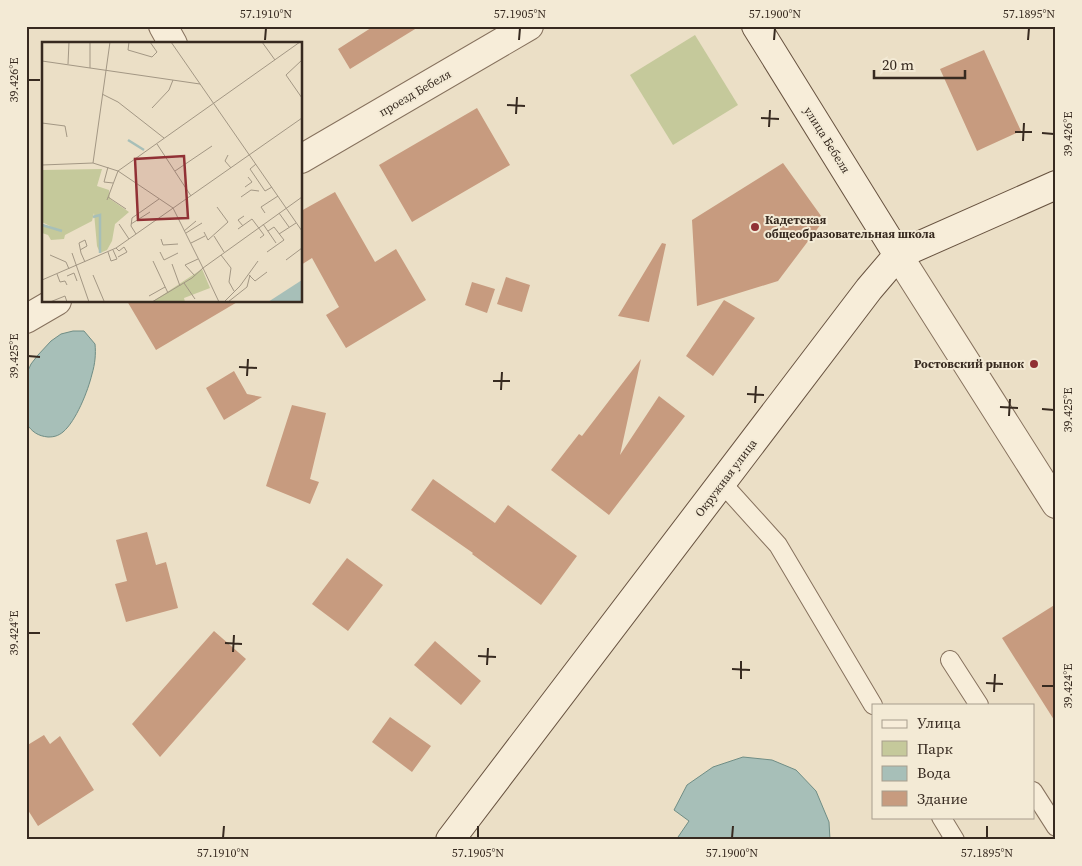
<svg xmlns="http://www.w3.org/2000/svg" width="1082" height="866" viewBox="0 0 1082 866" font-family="'Source Serif 4',serif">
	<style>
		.green { fill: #c5c99b }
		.water { fill: #a7bfb8; stroke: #6f8d85 }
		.building { fill: #c79b7f }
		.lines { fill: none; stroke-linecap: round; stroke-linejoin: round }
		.lane-casing { stroke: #86715d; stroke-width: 20 }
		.street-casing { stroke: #86715d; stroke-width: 30 }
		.secondary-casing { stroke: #685340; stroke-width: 30 }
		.lane { stroke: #f7edd9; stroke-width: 18 }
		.street { stroke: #f7edd9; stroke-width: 28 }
		.secondary { stroke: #f7edd9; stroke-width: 28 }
		.ticks { fill: none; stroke: #372a20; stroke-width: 2 }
		.poi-dot { fill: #913135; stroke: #f3ead5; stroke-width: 2 }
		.labels { text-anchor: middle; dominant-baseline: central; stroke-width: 4; stroke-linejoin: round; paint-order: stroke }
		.street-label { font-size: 12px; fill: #372a20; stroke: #f3ead5 }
		.poi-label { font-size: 12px; font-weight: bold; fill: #372a20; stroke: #f3ead5; text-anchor: start }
		.inset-river { fill: none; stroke: #a7bfb8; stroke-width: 2.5 }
		.inset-road { fill: none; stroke: #a39784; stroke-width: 1 }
		.view { fill: #913135; fill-opacity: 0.15; stroke: #913135; stroke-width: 2.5 }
		.inset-edge { fill: none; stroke: #372a20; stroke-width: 2.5 }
		.neatline { fill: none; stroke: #372a20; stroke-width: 2 }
		.ticks-label { font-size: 12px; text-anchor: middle; fill: #372a20 }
	</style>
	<rect width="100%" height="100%" fill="#ebdfc6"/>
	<path class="green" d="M695,35l43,70 -65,40 -43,-70z"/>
	<path class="water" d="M73,331h11l11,13c1,10 0,20 -3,30 -4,17 -16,47 -29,58 -5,4 -9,5 -15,5 -10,-1 -16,-5 -22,-14v-48l5,-11 7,-9 13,-14 10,-7z
		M743,757l29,3 24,10 20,21 13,31 1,18h-154l13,-19 -15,-11 13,-25 26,-18z"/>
	<path class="building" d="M374,26h46l-70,43 -12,-20z
		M984,50l37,81 -44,20 -37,-82z
		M477,108l33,57 -98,57 -33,-57z
		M783,163l41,57 -46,61 -81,25 -5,-86z
		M335,192l40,70 21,-13 30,51 -80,48 -20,-33 13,-8 -27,-49 -11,7v-54z
		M662,243l4,1 -17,78 -31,-6z
		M506,277l24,8 -8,27 -25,-8z
		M472,282l23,7 -8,24 -22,-8z
		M724,300l31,18 -42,58 -27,-20z
		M127,301h112l-83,49z
		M641,359l-21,96 39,-59 26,20 -76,99 -58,-45 28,-36 3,2z
		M234,371l13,23 15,3 -38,23 -18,-32z
		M292,405l34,8 -16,66 9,3 -9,22 -44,-18z
		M433,479l62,44 13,-18 69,51 -36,49 -69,-51 1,-1 -62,-43z
		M147,532l9,33 10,-3 12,46 -52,14 -11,-38 12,-3 -11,-41z
		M347,558l36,27 -35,46 -36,-27z
		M1056,604v119l-54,-85z
		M214,631l32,28 -86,98 -28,-33z
		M435,641l46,40 -20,24 -47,-40z
		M390,717l41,29 -19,26 -40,-30z
		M44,735l6,9 10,-8 34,54 -56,36 -12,-19v-61z"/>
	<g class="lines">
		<defs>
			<path id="lane" d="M722,483l56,62 95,160
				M950,660l29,45
				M1033,791l23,36
				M941,817l14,23"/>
			<path id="street" d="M163,26l10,18
				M301,159l228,-133
				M898,255l158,249
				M26,319l31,-18"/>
			<path id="secondary" d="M756,26l142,229
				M450,840l419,-551 29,-34 158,-70"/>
		</defs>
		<use href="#lane" class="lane-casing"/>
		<use href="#street" class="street-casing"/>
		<use href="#secondary" class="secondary-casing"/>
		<use href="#lane" class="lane"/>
		<use href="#street" class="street"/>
		<use href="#secondary" class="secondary"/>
	</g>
	<path class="ticks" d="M265,40l1,-12M519,40l1,-12M774,40l1,-12M1028,40l1,-12M28,80h12M507,105l18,1M516,114l1,-17M761,118l18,1M769,127l1,-17M1015,132h17M1042,133l12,1M1023,141l1,-18M28,356l12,1M239,367l18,1M247,376l1,-17M493,381h17M501,390l1,-18M747,394l17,1M755,403l1,-17M1000,407l18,1M1042,409l12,1M1009,416l1,-17M28,633h12M225,643l17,1M233,652l1,-17M478,656l18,1M487,665l1,-17M732,669l18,1M741,679v-18M986,683l17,1M1042,686h12M994,692l1,-18M223,838l1,-12M478,838v-12M732,838l1,-12M987,838v-12"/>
	<g class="poi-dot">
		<circle cx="755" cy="227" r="5"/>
		<circle cx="1034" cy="364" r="5"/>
	</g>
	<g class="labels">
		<g class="street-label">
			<text transform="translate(415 93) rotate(-30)">проезд Бебеля</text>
			<text transform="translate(827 140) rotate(58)">улица Бебеля</text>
			<text transform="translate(726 478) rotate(-53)">Окружная улица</text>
		</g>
		<g class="poi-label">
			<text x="765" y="220">Кадетская<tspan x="765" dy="14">общеобразовательная школа</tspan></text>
			<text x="1024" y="364" text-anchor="end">Ростовский рынок</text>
		</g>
	</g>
	<g transform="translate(42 42)">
		<rect width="260" height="260" fill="#ebdfc6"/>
		<path d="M60,127l-5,17 12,4 1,9 19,13 -14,12 -3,17 -5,9 -7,3 -3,-7 -3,-33 -2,8 -27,14 -1,4 -13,1 -3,-5 -6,-2v-9l10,3 -10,-5v-52zM160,227l8,19 -26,10 1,4h-33z" fill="#c5c99b"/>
		<path d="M260,238v22h-34z" fill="#a7bfb8"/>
		<path class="inset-river" d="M86,98l16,10M51,175l7,-2v38M0,183l20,6"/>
		<path class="inset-road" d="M48,0v26M87,0l-1,8 24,7 5,-5 -7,-10M129,0l131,189M220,0l13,18M260,18l-16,15 16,23M0,19l158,23M26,22l1,-22M60,52l16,8 46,36M110,66l17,-18 4,-10M0,81l23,3 2,11M115,102l34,52M186,113l-3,6 6,7M51,121l17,-121M214,122l-6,5 15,22 7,-4M0,123l51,-2 25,8 55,37 30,60 99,-71M66,125l-4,15 9,1M133,129l37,-25M203,145l7,-5 -4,-5M66,155l18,12M199,155l10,-7 8,1M65,158l11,-29 182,-129M223,171l-4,-6 17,-11M237,171l10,14M77,182l10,15M89,182l19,-12M221,182l13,19M201,184l-5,-6 6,-4M196,187l14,-10 12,16 -4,3M142,189l12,-10M162,190l4,8 20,-18 -11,-15M144,191l16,-10M94,192l-5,-8 1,-8 27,-19M237,192l17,-11M172,194l10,16M119,197l2,6 15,-1M149,201l14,-7M74,206l3,3 5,-4 3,5 -9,5M38,208l7,-4 -2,-6 -6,3 2,10 4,9M66,210l3,9 6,-2 -4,-9M118,210l4,8 14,-7M225,210l17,-12 -10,-13 -6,4M30,211l17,49M8,213l16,7 3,7M179,213l10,13 -2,14 5,9M244,218l16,-12M111,219l15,32M130,222l8,22M15,232l3,8 5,-1 2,4M51,233l11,26M207,233l6,6 12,-9M25,234l7,-3 3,8M153,234l-10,-11 13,-6M0,238l74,-32 186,-130M142,241l11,16M107,254l16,-9M8,260l15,-6 2,6M110,260l40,-24 11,-10 16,34M182,260l16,-16 18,-25M186,260l19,-15 3,-12"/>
		<path class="view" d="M142,114l4,62 -50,2 -3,-61z"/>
		<rect width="260" height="260" class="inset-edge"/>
	</g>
	<rect width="1082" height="866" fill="none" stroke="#f3ead5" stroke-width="55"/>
	<rect x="872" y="704" width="162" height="115" fill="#f3ead5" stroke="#a89d8d"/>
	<rect x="882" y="720" width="25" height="8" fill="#f7edd9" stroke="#a89d8d"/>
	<text x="917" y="728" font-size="15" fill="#372a20">Улица</text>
	<rect x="882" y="741" width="25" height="15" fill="#c5c99b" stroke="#a89d8d"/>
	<text x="917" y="754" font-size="15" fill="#372a20">Парк</text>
	<rect x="882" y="766" width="25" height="15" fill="#a7bfb8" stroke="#a89d8d"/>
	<text x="917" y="778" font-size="15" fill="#372a20">Вода</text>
	<rect x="882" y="791" width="25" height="15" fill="#c79b7f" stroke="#a89d8d"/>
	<text x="917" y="804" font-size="15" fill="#372a20">Здание</text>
	<path d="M874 70v8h91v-8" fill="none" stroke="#372a20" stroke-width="2.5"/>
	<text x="882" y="70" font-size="15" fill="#372a20" stroke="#f3ead5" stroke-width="4" paint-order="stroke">20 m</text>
	<rect x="28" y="28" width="1026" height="810" class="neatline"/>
	<g class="ticks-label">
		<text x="266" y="18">57.1910°N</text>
		<text x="520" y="18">57.1905°N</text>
		<text x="775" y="18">57.1900°N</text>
		<text x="1029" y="18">57.1895°N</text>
		<text transform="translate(14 80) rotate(-90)" y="4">39.426°E</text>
		<text transform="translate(1068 134) rotate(-90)" y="4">39.426°E</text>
		<text transform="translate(14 356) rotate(-90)" y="4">39.425°E</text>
		<text transform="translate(1068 410) rotate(-90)" y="4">39.425°E</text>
		<text transform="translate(14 633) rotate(-90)" y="4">39.424°E</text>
		<text transform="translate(1068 686) rotate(-90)" y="4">39.424°E</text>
		<text x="223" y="857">57.1910°N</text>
		<text x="478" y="857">57.1905°N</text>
		<text x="732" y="857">57.1900°N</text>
		<text x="987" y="857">57.1895°N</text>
	</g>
</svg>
